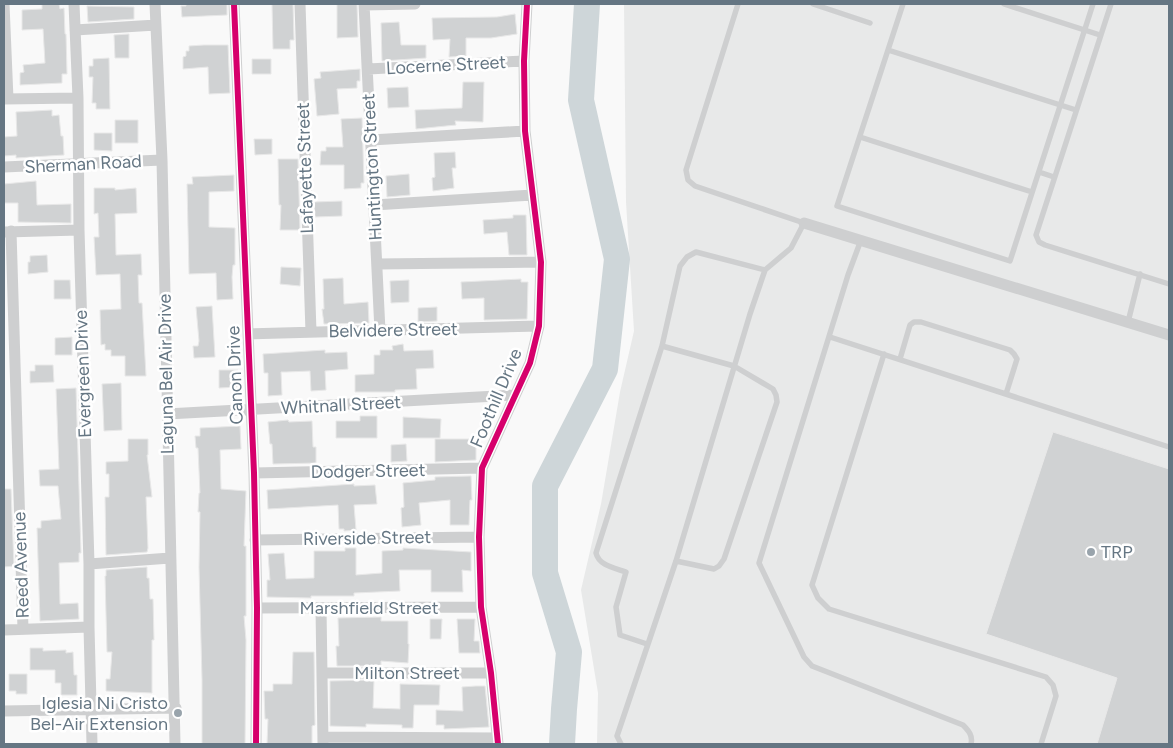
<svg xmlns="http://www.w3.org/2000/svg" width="1173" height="748" viewBox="0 0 1173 748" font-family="Figtree,sans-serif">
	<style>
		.built { fill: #e8e9e9 }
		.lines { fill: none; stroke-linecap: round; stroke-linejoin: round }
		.river { stroke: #ced6d9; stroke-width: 26 }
		.building { fill: #d0d2d3; stroke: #e8e8e8 }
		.lane { stroke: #cecfd0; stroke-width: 5.5 }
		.street { stroke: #cecfd0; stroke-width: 11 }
		.cycleway-casing { stroke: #fff; stroke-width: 9 }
		.cycleway { stroke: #d6006c; stroke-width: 6 }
		.poi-dot { fill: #99a4ac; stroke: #fff; stroke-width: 2 }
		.labels { text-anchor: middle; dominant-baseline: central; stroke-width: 5; stroke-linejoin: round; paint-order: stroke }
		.street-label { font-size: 18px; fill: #657683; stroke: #fff }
		.poi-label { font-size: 18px; fill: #657683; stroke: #fff; text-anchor: start }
	</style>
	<rect width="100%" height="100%" fill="#f9f9f9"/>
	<path class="built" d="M624,4h545v740h-572l1,-51 -17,-103 20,-86 19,-112 14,-61 -8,-129z"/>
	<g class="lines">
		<path class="river" d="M562,744l2,-35 5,-57 -24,-79v-87l60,-117 12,-110 -36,-159 6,-96"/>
	</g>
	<path class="building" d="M42,4h17l1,5 4,-1 1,26h1l1,40h-5v9l-42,2v-12l4,-1 -1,-7 22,-2 -2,-34 -21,1v-20l20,-1z
		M186,4h41v11l-45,2 -1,-11h5z
		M272,4h21l1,36h-4v9h-17z
		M337,4h20l1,33 -21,1z
		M87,6l47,1v12l-46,3z
		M515,14l2,20 -26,4h-25v18l-17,1 1,-18 -17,1 -1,-22 65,-1z
		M399,22l2,23h25v13l-44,3 -1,-38z
		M129,34v24h-14l-1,-23z
		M204,45h24l2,48 -21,1 -1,-27 -25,2v-12l3,-1v-5h3v-5z
		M109,58l1,51h-14v-6h-4l1,-26h-4v-11h4v-7z
		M252,59h19v15h-19z
		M360,69v12h-3v7l-20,1 2,25 -22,2 -3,-37 7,-1 -1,-6z
		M463,82h21l-1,40 -28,-1 1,4 -40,4 -1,-19 47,-2z
		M408,87l1,20 -21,1 -1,-20z
		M52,110v6l7,-1 2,21h2l1,19 -48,3v-3l-12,1v-19l13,-1 -1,-24z
		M362,118l2,65h-3v5l-17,1v-24h-24l1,-14h5v-4h17l-2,-28z
		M115,120h23v23h-23z
		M94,133h18v18l-18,-1z
		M254,139h18v15l-17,1z
		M455,152l1,16h-4l2,20 -21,3 -1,-13 3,-1 -1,-24z
		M278,159h20l2,71h-20l1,-25h-2z
		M409,174l1,21 -23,2 -1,-21z
		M234,175v16l-25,1v35l26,1v37h-2l-1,12 1,22 -16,1 -1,-27 -27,1 -2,-90h6l-1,-7z
		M36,181l1,24 34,-1v19l-53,-1v-19h-14v-19z
		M94,188h21v2l21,-2 1,25 -22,1 1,41 25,-1 1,21h-4l1,28h3l4,73h-21v-20h-14v-6h-6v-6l-4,1 -1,-35 21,-1 -1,-35 -24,1 -2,-38h5l-1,-24 -4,1z
		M342,201v15l-27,1 -1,-15z
		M513,215h13l1,40h-18l-2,-23 -23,2 -1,-14 30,-2z
		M47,255l1,17 -20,2v-12h2v-6z
		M281,267l20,1 -1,18 -20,-2z
		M343,278l1,26 24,-2 1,21 -45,1 -2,-15h2l-1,-30z
		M521,279v3h7l-1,37 -43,1v-22l-22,1 -1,-17z
		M54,280h16l1,19h-17z
		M409,280v22l-18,1 -1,-22z
		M212,306l3,51 -21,1 -1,-12h5l1,-5 -3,-34z
		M437,307v14l-19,1v-14z
		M72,337v18h-17v-17z
		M403,344l1,7 29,-1 1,18 -18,1 1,20 -22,1v2h-40v-17l19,-1v-19h6v-5h13l-1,-4z
		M325,350v3l22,-1 1,17 -23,2 1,19 -15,1 -1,-20 -24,1h-5l1,23 -14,1v-23h-4l-1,-19z
		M35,365h18l1,17 -24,1v-12h5z
		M219,370h19v17l-19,1z
		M121,383l1,47 -18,1 -2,-47z
		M76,388l5,165h-2v9l-20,1 1,41 18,-1 1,16 -39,2 -3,-93h4v-7l20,-2 -3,-33h-18l-1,-16 20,-1 -3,-80z
		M360,416h17v22h-41v-17h24z
		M403,417l38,2 -1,19h-37z
		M288,420l1,2 23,-1 1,26h3v16l-43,1 -1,-20h-2l-2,-22z
		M240,426l1,23 -21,1 1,39 25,2 -2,55h2v70h-2l2,24 -1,104h-43v-65l-3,-112 1,-55h-2l1,-19h1l-2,-45h-2l-1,-12h5v-8z
		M1053,432l116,37v275h-72l20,-66 -131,-44z
		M128,439h20v16h-1l5,42h-6l2,51 -1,4 -41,3 -1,-58h4v-23h-3v-12l22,-1z
		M435,439h41v21l-41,2z
		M406,444l1,17 -16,1v-17z
		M471,476l1,24h-2l-1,25h-19v-25l-31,3 2,22 -19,2 -1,-19 3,-1 -1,-24 32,-3v-3z
		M354,484v2l21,-1 2,19 -23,1 2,25 -12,1v-2h-5l-1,-24 -70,4 -1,-19z
		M4,489h7l3,77 -10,1z
		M345,548h11v27l26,-2v-22l21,-1v-2l68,4v19l-9,-1 1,22h-32v-22h-32l1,21 -46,2v3h-43v2l-44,-1v-17h3l-2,-26 16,-1 2,26 28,-1v-27h31z
		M147,567v11h2l1,21h3l1,41h-2v53l-46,-2v-12h4l2,-27h-5l-2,-76h1v-6z
		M381,617v4h27v23h1l-1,19 -27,-2v4l-7,1h-37l-1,-20h3l-1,-28z
		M430,619h12l-1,20h-11z
		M457,619h18l-1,22h5l1,12h-21z
		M30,648h13v3l23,-1v3l7,-1 1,23h3v20h-16v-12h-6v-13h-25z
		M293,652h21l1,73 -3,1v18h-45l1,-25h-3l-1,-28h9v-7h19z
		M9,674h18v20h-11v-3h-7z
		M374,680l-1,28 27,1v-25l40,1 -1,20h-25l-1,23h-11v-3l-36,-1v3l-36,-1v-45z
		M476,686h9l4,41 -45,2v-4h-8v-15l27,1 -1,-24z"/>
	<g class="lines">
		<path class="lane" d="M813,4l57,19
			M903,4l-66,202 173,55 83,-257
			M1004,4l96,31
			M1111,4l-75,231 3,7 6,3 124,39
			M888,50l188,60
			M860,137l172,55
			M1039,172l15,5
			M861,240l-13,35 -89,288 45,94 8,9 151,59c6,6 10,11 8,19
			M1128,322l12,-48
			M830,337l339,110
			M662,346l72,20 39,23 3,6 1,7 -53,157 -5,7 -5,3 -38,-8
			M884,354l-72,231 6,13 11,11 217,68 7,8 3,11 -15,48
			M900,359l10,-34 4,-3h7l89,28 4,4 3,5 -11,35
			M647,644l-27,-9 -4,-28 10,-35c-11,-4 -27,-6 -30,-19l66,-207 18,-80 7,-9 9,-5 69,18
			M621,744l-4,-8 59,-175 74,-247 15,-44 26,-22 13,-25 -109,-37 -7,-6 -2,-10 52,-166"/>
		<path class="street" d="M4,4l4,95
			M74,4l4,94 1,132 10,334v63l3,117
			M155,4l7,156 13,584
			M234,4l20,469 3,135 -1,136
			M300,4l11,328
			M364,4l16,327
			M364,5l51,-1
			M75,30l81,-5
			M368,69l156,-8
			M4,99l74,-1
			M371,140l154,-9
			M4,167l158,-7
			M374,205l159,-10
			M804,223l365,112
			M11,231l12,398
			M5,232l74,-2
			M377,264l164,-2
			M248,334l291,-8
			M167,414l347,-19
			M254,473l228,-5
			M255,540l224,-3
			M89,564l81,-6
			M257,608l224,-1
			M321,608l2,135
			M4,630l85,-3
			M323,673h168
			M4,711l172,-3
			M324,737l173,1
			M498,744l-7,-71 -10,-66 -2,-70 3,-69 48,-105 9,-37 2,-64 -16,-131 -1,-70 3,-57"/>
		<defs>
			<path id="cycleway" d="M234,4l20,469 3,135 -1,136
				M498,744l-7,-71 -10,-66 -2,-70 3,-69 48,-105 9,-37 2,-64 -16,-131 -1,-70 3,-57"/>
		</defs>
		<use href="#cycleway" class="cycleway-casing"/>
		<use href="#cycleway" class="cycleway"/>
	</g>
	<g class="poi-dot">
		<circle cx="1091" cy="552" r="5"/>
		<circle cx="178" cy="713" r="5"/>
	</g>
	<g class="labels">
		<g class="street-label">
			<text transform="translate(446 65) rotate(-3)">Locerne Street</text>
			<text transform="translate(83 164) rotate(-3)">Sherman Road</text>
			<text transform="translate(372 167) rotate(-93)">Huntington Street</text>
			<text transform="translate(305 168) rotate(-92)">Lafayette Street</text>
			<text transform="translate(393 330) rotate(-1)">Belvidere Street</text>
			<text transform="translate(83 374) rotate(-92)">Evergreen Drive</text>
			<text transform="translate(166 374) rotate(-91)">Laguna Bel Air Drive</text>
			<text transform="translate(235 375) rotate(-92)">Canon Drive</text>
			<text transform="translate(496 398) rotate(-67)">Foothill Drive</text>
			<text transform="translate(341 405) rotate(-3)">Whitnall Street</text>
			<text transform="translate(368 471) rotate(-1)">Dodger Street</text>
			<text transform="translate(367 538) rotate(-1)">Riverside Street</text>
			<text transform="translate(21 565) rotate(-92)">Reed Avenue</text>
			<text x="369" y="608">Marshfield Street</text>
			<text x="407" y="673">Milton Street</text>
		</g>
		<g class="poi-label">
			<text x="1101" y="552">TRP</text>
			<text x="168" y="703" text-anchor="end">Iglesia Ni Cristo<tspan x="168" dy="21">Bel-Air Extension</tspan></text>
		</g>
	</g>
	<rect width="1173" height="748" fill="none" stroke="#657683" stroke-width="10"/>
</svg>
